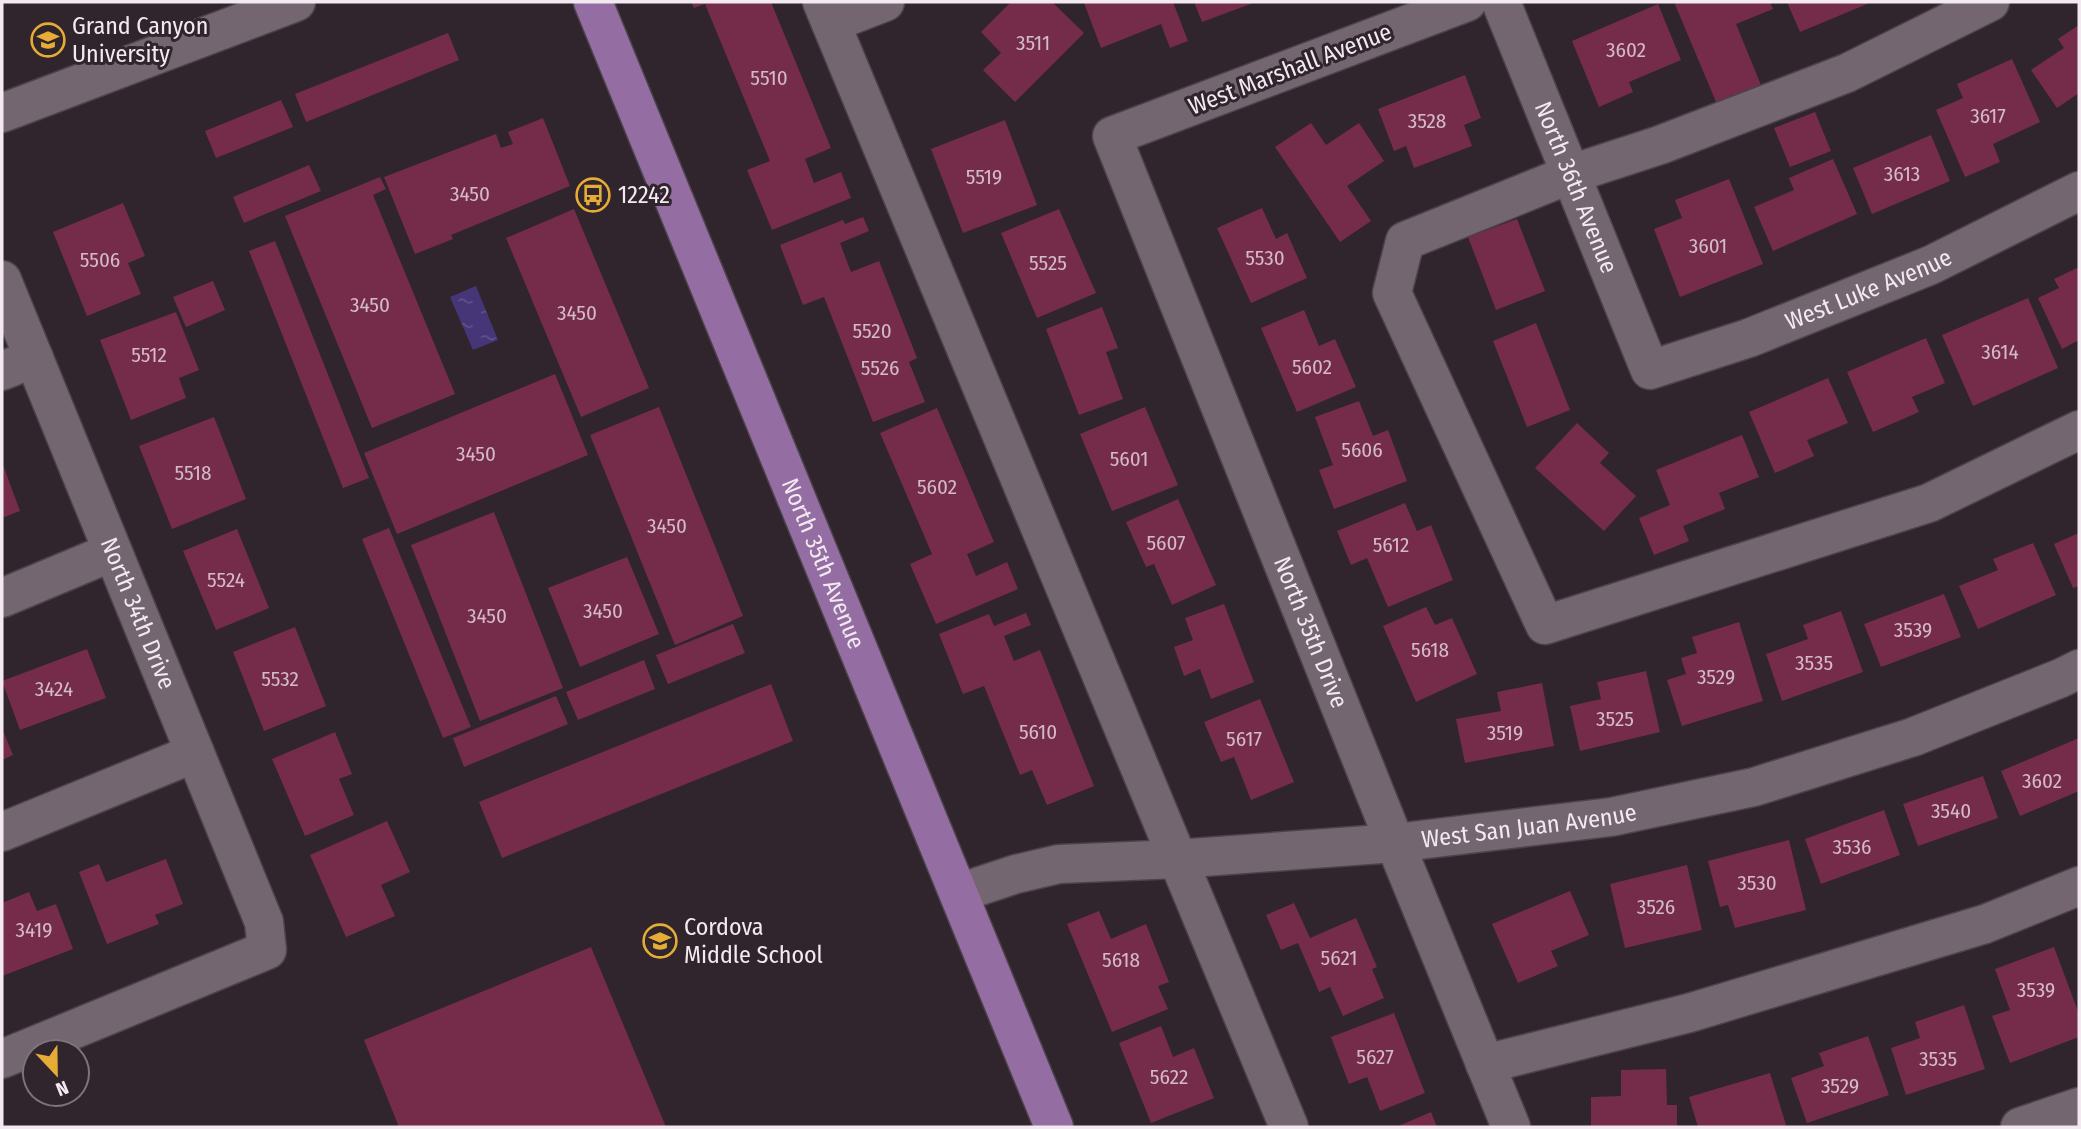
<svg xmlns="http://www.w3.org/2000/svg" width="2081" height="1129" viewBox="0 0 2081 1129" font-family="'Fira Sans Condensed',sans-serif">
	<style>
		.water { fill: url(#water-ripples) }
		.building { fill: #752c4b }
		.lines { fill: none; stroke-linecap: round; stroke-linejoin: round }
		.minor-casing { stroke: #4c424a; stroke-width: 41 }
		.major-casing { stroke: #4c424a; stroke-width: 41 }
		.minor { stroke: #746671; stroke-width: 38 }
		.major { stroke: #946da3; stroke-width: 38 }
		.labels { text-anchor: middle; dominant-baseline: central; stroke-width: 6; stroke-linejoin: round; paint-order: stroke }
		.number-label { font-size: 21px; fill: #d3bac7 }
		.poi-label { font-size: 24px; fill: #f2eaf0; stroke: #30242d; text-anchor: start }
		.street-label { font-size: 24px; fill: #f2eaf0; stroke: #30242d }
	</style>
	<defs>
		<pattern id="water-ripples" width="26" height="14" patternUnits="userSpaceOnUse" patternTransform="scale(1.75)"><rect width="26" height="14" fill="#463577"/><path d="M2 4q2-2 4 0t4 0M15 11q2-2 4 0t4 0" fill="none" stroke="#61528b"/></pattern>
	</defs>
	<rect width="100%" height="100%" fill="#30242d"/>
	<path class="water" d="M476,286l22,54 -25,10 -23,-53z"/>
	<path class="building" d="M691,2h80l60,146 -26,11 9,24 27,-11 10,26 -79,32 -25,-60 23,-9 -65,-157 -11,4z
		M1011,2h41l32,31 -69,69 -32,-32 18,-17 -20,-21z
		M1088,2h85l15,39 -18,7 -9,-24 -60,24 -17,-45z
		M1194,2h62l-54,20z
		M1674,2h96l3,7 -37,15 27,66 -44,19z
		M1787,2h85l-72,30z
		M1658,4l23,56 -52,22 4,10 -34,15 -27,-66z
		M2079,25v68l-22,15 -26,-38 33,-22 -6,-9z
		M448,33l11,27 -153,62 -11,-28z
		M2012,59l28,63 -47,22 7,18 -35,15 -29,-67 27,-12 -6,-14z
		M1465,75l16,43 -17,7 8,21 -58,22 -8,-22 -12,5 -16,-42z
		M281,100l12,27 -77,31 -11,-27z
		M1815,112l16,39 -41,16 -16,-39z
		M543,118l27,68 -119,49 2,4 -38,15 -31,-77 112,-43 5,14 12,-4 -5,-12z
		M1005,120l32,85 -74,28 -32,-84z
		M1311,123l15,22 33,-22 25,38 -37,25 24,35 -31,21 -65,-95z
		M1931,135l19,46 -78,33 -19,-46z
		M1833,159l24,55 -84,37 -19,-44 40,-17 -5,-12z
		M309,165l12,26 -77,32 -11,-26z
		M380,177l6,12 -13,6 82,199 -83,34 -87,-212z
		M592,178l7,19 -8,3 -7,-19z
		M1729,179l34,85 -83,33 -26,-68 28,-11 -7,-18z
		M123,203l22,53 -17,7 13,31 -54,22 -34,-84z
		M1262,208l14,31 11,-6 20,45 -56,25 -34,-75z
		M574,209l75,179 -68,29 -75,-179z
		M1059,209l37,84 -59,25 -36,-85z
		M863,217l6,14 -29,12 11,29 28,-11 38,97 -8,4 16,40 -52,20 -49,-125 -21,8 -23,-60 63,-25 2,4z
		M1517,219l28,72 -49,19 -28,-73z
		M275,241l94,237 -26,10 -94,-237z
		M2079,267v73l-17,9 -24,-51 21,-10 -5,-9z
		M213,281l12,29 -39,17 -13,-30z
		M2028,298l30,70 -85,38 -31,-71z
		M1102,307l16,41 -12,4 17,47 -44,16 -33,-86z
		M1304,310l15,36 16,-7 21,48 -59,25 -36,-84z
		M176,312l23,58 -20,8 7,20 -55,22 -31,-80z
		M1536,323l34,87 -43,17 -34,-86z
		M1926,338l19,45 -33,14 7,15 -46,20 -26,-60z
		M555,374l33,81 -191,79 -33,-81z
		M1828,378l20,45 -41,17 7,16 -39,17 -26,-61z
		M1359,401l14,35 15,-6 19,51 -73,28 -15,-39 14,-5 -18,-48z
		M659,407l84,209 -68,29 -85,-210z
		M1145,407l33,78 -66,26 -32,-77z
		M937,408l57,134 -27,12 9,22 31,-14 11,27 -82,35 -26,-60 22,-10 -52,-121z
		M214,417l32,82 -74,30 -33,-83z
		M1577,423l32,30 -9,10 36,33 -32,35 -69,-63z
		M1742,435l17,42 -40,16 6,16 -42,17 6,15 -35,14 -15,-37 31,-13 -14,-35z
		M2,462l18,49 -18,7z
		M1178,499l38,86 -44,20 -18,-41 -8,3 -20,-45z
		M1405,503l12,28 14,-6 22,55 -65,27 -21,-49 -16,7 -14,-34z
		M494,512l69,176 -83,33 -69,-176z
		M389,528l82,199 -28,11 -81,-199z
		M237,529l32,79 -53,22 -33,-79z
		M2079,533v53l-6,2 -19,-44z
		M2033,543l23,52 -78,34 -19,-43 39,-16 -5,-11z
		M627,557l32,77 -79,33 -32,-79z
		M1944,594l17,43 -80,30 -17,-43z
		M1224,604l30,78 -43,17 -11,-30 -16,7 -10,-29 19,-7 -8,-22z
		M1426,607l9,18 17,-7 25,56 -61,28 -33,-76z
		M1841,611l22,61 -81,29 -16,-47 42,-15 -5,-14z
		M1026,613l5,12 -27,11 10,25 26,-11 54,136 -47,19 -15,-35 -12,5 -36,-89 -21,8 -24,-60 50,-20 5,12z
		M1739,622l24,79 -81,25 -15,-46 19,-6 -5,-16 16,-5 -5,-16z
		M733,624l12,29 -77,31 -12,-29z
		M295,627l31,79 -62,25 -31,-79z
		M87,649l19,49 -86,32 -18,-49z
		M644,660l11,29 -77,31 -12,-28z
		M1646,671l14,61 -80,19 -10,-45 31,-7 -4,-17z
		M1542,683l12,63 -89,17 -9,-44 45,-8 -4,-19z
		M771,684l22,57 -291,117 -23,-56z
		M556,696l12,28 -104,43 -11,-29z
		M1260,699l34,83 -43,18 -17,-43 -13,5 -17,-40z
		M2,728l11,27 -11,5z
		M335,732l17,42 -13,5 15,36 -49,21 -33,-77z
		M2079,738v53l-59,25 -19,-45z
		M1983,776l15,42 -80,28 -15,-42z
		M1884,810l16,45 -79,29 -16,-45z
		M387,821l23,51 -29,13 14,31 -49,21 -36,-82z
		M1789,840l17,70 -71,18 -7,-23 -8,2 -12,-46z
		M166,859l17,45 -28,11 4,9 -52,20 -28,-72 20,-8 7,18z
		M1687,865l15,65 -77,18 -15,-64z
		M1570,891l19,44 -38,16 7,15 -40,17 -26,-59z
		M29,892l8,19 19,-7 17,45 -71,27v-73z
		M1294,903l16,35 46,-20 21,49 -5,2 12,29 -41,18 -13,-29 -11,5 -21,-49 -17,7 -15,-35z
		M1099,911l12,28 35,-15 23,58 -11,4 10,23 -56,23 -45,-108z
		M591,947l75,180h-267l-35,-87z
		M2054,947l25,67v23l-69,26 -18,-47 18,-6 -15,-41z
		M1964,1005l21,64 -79,26 -15,-47 29,-10 -5,-16z
		M1394,1013l31,80 -45,18 -13,-34 -18,7 -18,-47z
		M1161,1026l12,31 21,-9 20,50 -63,25 -32,-80z
		M1868,1036l21,59 -82,28 -16,-45 33,-12 -5,-13z
		M1666,1069l1,36h10v22h-86v-30l30,-1v-26z
		M1770,1073l16,52 -6,2h-82l-9,-30z
		M1431,1112l6,15h-41z"/>
	<g class="lines">
		<defs>
			<g id="minor">
				<path d="M822,2l467,1125"/>
				<path id="s1" d="M1467,2l-355,134 283,707 116,284"/>
				<path id="s2" d="M1501,2l149,368 99,-32 182,-73 148,-74"/>
				<path d="M1990,2l-143,71 -187,72 -89,29 -166,67 -13,52 153,332 384,-122 150,-73"/>
				<path d="M831,23l54,-21"/>
				<path d="M2,113l294,-111"/>
				<path id="s3" d="M2,280l262,642 3,28 -265,109"/>
				<path d="M2,371l32,-13"/>
				<path d="M2,598l110,-46"/>
				<path d="M2,832l193,-79"/>
				<path id="s4" d="M959,893l57,-19 43,-10 118,-5 218,-16 216,-26 143,-30 159,-50 148,-59 18,-9"/>
				<path d="M1485,1064l204,-51 296,-89 94,-38"/>
				<path d="M2020,1127l59,-20"/>
			</g>
			<g id="major">
				<path id="s5" d="M593,2l461,1125"/>
			</g>
		</defs>
		<use href="#minor" class="minor-casing"/>
		<use href="#major" class="major-casing"/>
		<use href="#minor" class="minor"/>
		<use href="#major" class="major"/>
	</g>
	<defs>
		<symbol id="university-ring" viewBox="-11 -11 22 22"><circle r="9.5" fill="#30242d" stroke="#e5ad36" stroke-width="1.5"/><path d="M0-5L7-2L0 1L-7-2ZM-4 1L0 2.5L4 1V4Q0 6-4 4Z" fill="#e5ad36"/></symbol>
		<symbol id="bus-ring" viewBox="-11 -11 22 22"><circle r="9.5" fill="#30242d" stroke="#e5ad36" stroke-width="1.5"/><path d="M-5-6H5V4H4V6H2V4H-2V6H-4V4H-5ZM-3.5-4V0h7V-4ZM-3.5 1.2v1.5H-2V1.2ZM2 1.2v1.5H3.5V1.2Z" fill="#e5ad36"/></symbol>
		<symbol id="school-ring" viewBox="-11 -11 22 22"><circle r="9.5" fill="#30242d" stroke="#e5ad36" stroke-width="1.5"/><path d="M0-5L7-2L0 1L-7-2ZM-4 1L0 2.5L4 1V4Q0 6-4 4Z" fill="#e5ad36"/></symbol>
	</defs>
	<g fill-rule="evenodd">
		<use href="#university-ring" x="29" y="21" width="38" height="38"/>
		<use href="#bus-ring" x="574" y="176" width="38" height="38"/>
		<use href="#school-ring" x="641" y="922" width="38" height="38"/>
	</g>
	<g class="labels">
		<g class="number-label">
			<text x="1033" y="43">3511</text>
			<text x="1626" y="50">3602</text>
			<text x="769" y="78">5510</text>
			<text x="1988" y="116">3617</text>
			<text x="1427" y="121">3528</text>
			<text x="1902" y="174">3613</text>
			<text x="984" y="177">5519</text>
			<text x="470" y="194">3450</text>
			<text x="1708" y="246">3601</text>
			<text x="1265" y="258">5530</text>
			<text x="100" y="260">5506</text>
			<text x="1048" y="263">5525</text>
			<text x="370" y="305">3450</text>
			<text x="577" y="313">3450</text>
			<text x="872" y="331">5520</text>
			<text x="2000" y="352">3614</text>
			<text x="149" y="355">5512</text>
			<text x="1312" y="367">5602</text>
			<text x="880" y="368">5526</text>
			<text x="1362" y="450">5606</text>
			<text x="476" y="454">3450</text>
			<text x="1129" y="459">5601</text>
			<text x="193" y="473">5518</text>
			<text x="937" y="487">5602</text>
			<text x="667" y="526">3450</text>
			<text x="1166" y="543">5607</text>
			<text x="1391" y="545">5612</text>
			<text x="226" y="580">5524</text>
			<text x="603" y="611">3450</text>
			<text x="487" y="616">3450</text>
			<text x="1913" y="630">3539</text>
			<text x="1430" y="650">5618</text>
			<text x="1814" y="663">3535</text>
			<text x="1716" y="677">3529</text>
			<text x="280" y="679">5532</text>
			<text x="54" y="689">3424</text>
			<text x="1615" y="719">3525</text>
			<text x="1038" y="732">5610</text>
			<text x="1505" y="733">3519</text>
			<text x="1244" y="739">5617</text>
			<text x="2042" y="781">3602</text>
			<text x="1951" y="811">3540</text>
			<text x="1852" y="847">3536</text>
			<text x="1757" y="883">3530</text>
			<text x="1656" y="907">3526</text>
			<text x="34" y="930">3419</text>
			<text x="1339" y="958">5621</text>
			<text x="1121" y="960">5618</text>
			<text x="2036" y="990">3539</text>
			<text x="1375" y="1057">5627</text>
			<text x="1938" y="1059">3535</text>
			<text x="1169" y="1077">5622</text>
			<text x="1840" y="1086">3529</text>
		</g>
		<g class="poi-label">
			<text x="72" y="26">Grand Canyon<tspan x="72" dy="28">University</tspan></text>
			<text x="618" y="195">12242</text>
			<text x="684" y="927">Cordova<tspan x="684" dy="28">Middle School</tspan></text>
		</g>
		<g class="street-label">
			<text transform="translate(1290 69) rotate(-21)">West Marshall Avenue</text>
			<text stroke="none"><textPath href="#s2" startOffset="200">North 36th Avenue</textPath></text>
			<text stroke="none"><textPath href="#s2" startOffset="630">West Luke Avenue</textPath></text>
			<text stroke="none"><textPath href="#s5" startOffset="607">North 35th Avenue</textPath></text>
			<text stroke="none"><textPath href="#s3" startOffset="360">North 34th Drive</textPath></text>
			<text stroke="none"><textPath href="#s1" startOffset="914">North 35th Drive</textPath></text>
			<text stroke="none"><textPath href="#s4" startOffset="576">West San Juan Avenue</textPath></text>
		</g>
	</g>
	<rect width="2081" height="1129" fill="none" stroke="#f2eaf0" stroke-width="7"/>
	<g transform="translate(56 1073) rotate(158)"><circle r="33" fill="#30242d" stroke="#7e737b" stroke-width="2"/>
	<path d="M0-5L12 26L0 18L-12 26Z" fill="#e5ad36"/>
	<text y="-10" font-size="19" font-weight="bold" text-anchor="middle" fill="#f2eaf0">N</text>
	</g>
</svg>
